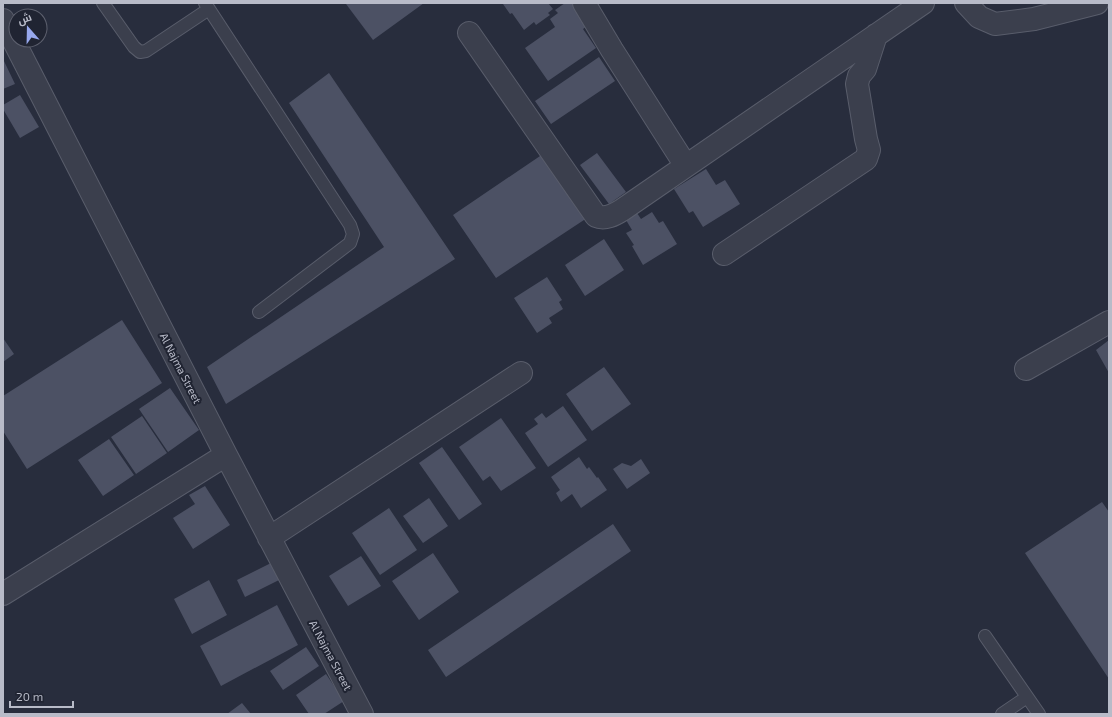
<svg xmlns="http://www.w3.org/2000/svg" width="1112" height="717" viewBox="0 0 1112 717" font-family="'Exo 2',Cairo,sans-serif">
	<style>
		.building { fill: #4c5164 }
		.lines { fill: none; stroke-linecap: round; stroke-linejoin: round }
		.lane-casing { stroke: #595d6b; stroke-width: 14 }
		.street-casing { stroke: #595d6b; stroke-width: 24 }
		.lane { stroke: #3b3f4d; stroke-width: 12 }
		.street { stroke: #3b3f4d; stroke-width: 22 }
		.labels { text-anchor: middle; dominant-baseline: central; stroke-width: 4; stroke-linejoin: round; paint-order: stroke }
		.street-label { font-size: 11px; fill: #b8bbc8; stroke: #202432 }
	</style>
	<rect width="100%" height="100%" fill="#282d3d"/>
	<path class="building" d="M347,3h77l-51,37 -27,-36z
		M505,3h43l5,6 -5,4 2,2 -14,10 -2,-3 -10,8 -12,-17 -2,1 -7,-10z
		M565,3h12l14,20 -8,6 13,19 -48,33 -23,-33 30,-21 -5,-8 8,-6 -3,-3z
		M599,57l16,24 -64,43 -16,-23z
		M3,59l12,25 -12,5z
		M329,73l126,186 -229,145 -19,-37 177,-120 -95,-144z
		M20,95l19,32 -19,11 -17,-29v-4z
		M597,153l29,39 -17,12 -29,-39z
		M543,154l44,64 -91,60 -43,-63z
		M706,169l10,16 9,-5 15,24 -37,23 -10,-16 -4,2 -15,-24z
		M652,212l7,11 4,-2 14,23 -34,21 -11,-19 2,-1 -8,-12 6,-3 -6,-10 11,-7 4,6z
		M604,239l20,31 -39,26 -20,-31z
		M547,277l15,23 -3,2 4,7 -14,9 3,5 -15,10 -23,-35z
		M122,320l40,63 -135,86 -24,-38v-35z
		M3,338l11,16 -11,8z
		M1109,340v33l-13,-23z
		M604,367l27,37 -39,27 -26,-37z
		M170,388l29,42 -31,22 -29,-43z
		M563,406l24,34 -39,27 -23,-34 13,-9 -4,-5 8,-6 4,5z
		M142,416l25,37 -31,21 -25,-37z
		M501,418l35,50 -35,23 -11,-15 -7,5 -24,-34z
		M109,439l25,36 -31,21 -25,-36z
		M442,447l40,57 -23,16 -40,-57z
		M579,457l8,12 2,-2 8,11 1,-1 9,13 -26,18 -9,-14 -11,8 -5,-9 4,-3 -9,-13z
		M641,459l9,14 -23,16 -14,-20 9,-6 9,3z
		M205,486l25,39 -37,24 -20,-31 22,-14 -6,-9z
		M429,498l19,28 -25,17 -20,-27z
		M1102,502l7,10v167l-84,-126z
		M389,508l28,42 -37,25 -28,-42z
		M613,524l18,27 -185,126 -18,-27z
		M433,553l26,39 -40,28 -27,-39z
		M361,556l20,30 -33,20 -19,-30z
		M275,561l8,17 -38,19 -8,-17z
		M209,580l18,35 -35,19 -18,-35z
		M277,605l21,40 -77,41 -21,-40z
		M306,647l13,19 -36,24 -13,-19z
		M326,674l18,27 -20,13h-15l-13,-19z
		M242,703l9,11h-24z"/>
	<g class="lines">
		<defs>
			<path id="lane" d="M103,3l31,44 6,5 6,-1 63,-42
				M205,3l145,222 3,9 -3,9 -91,69
				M985,636l54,78
				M1002,714l25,-17"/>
			<path id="street" d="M584,3l28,47 74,116
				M966,3l13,14 16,7 39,-5 63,-16
				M3,20l223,435 136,259
				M469,33l127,183c9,4 18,-1 26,-6l301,-207
				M724,254l142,-95 3,-9 -3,-11 -9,-55 2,-8 6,-7 11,-34
				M1026,369l83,-47
				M269,538l252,-165
				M3,594l223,-139"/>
		</defs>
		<use href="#lane" class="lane-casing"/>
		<use href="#street" class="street-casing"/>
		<use href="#lane" class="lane"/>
		<use href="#street" class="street"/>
	</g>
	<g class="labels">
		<g class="street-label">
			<text transform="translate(181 368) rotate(63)">Al Najma Street</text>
			<text transform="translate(331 655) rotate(62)">Al Najma Street</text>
		</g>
	</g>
	<rect width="1112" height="717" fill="none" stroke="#b8bbc8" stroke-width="8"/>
	<g transform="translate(28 28) rotate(340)"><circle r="19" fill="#202432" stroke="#5d606e"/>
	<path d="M0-3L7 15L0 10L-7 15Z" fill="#97a8ed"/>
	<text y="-6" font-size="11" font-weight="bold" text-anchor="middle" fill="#b8bbc8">ش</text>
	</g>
	<path d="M10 701v6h63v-6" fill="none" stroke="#b8bbc8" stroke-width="2"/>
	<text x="16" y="701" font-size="12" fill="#b8bbc8" stroke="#202432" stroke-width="3" paint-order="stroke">20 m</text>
</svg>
